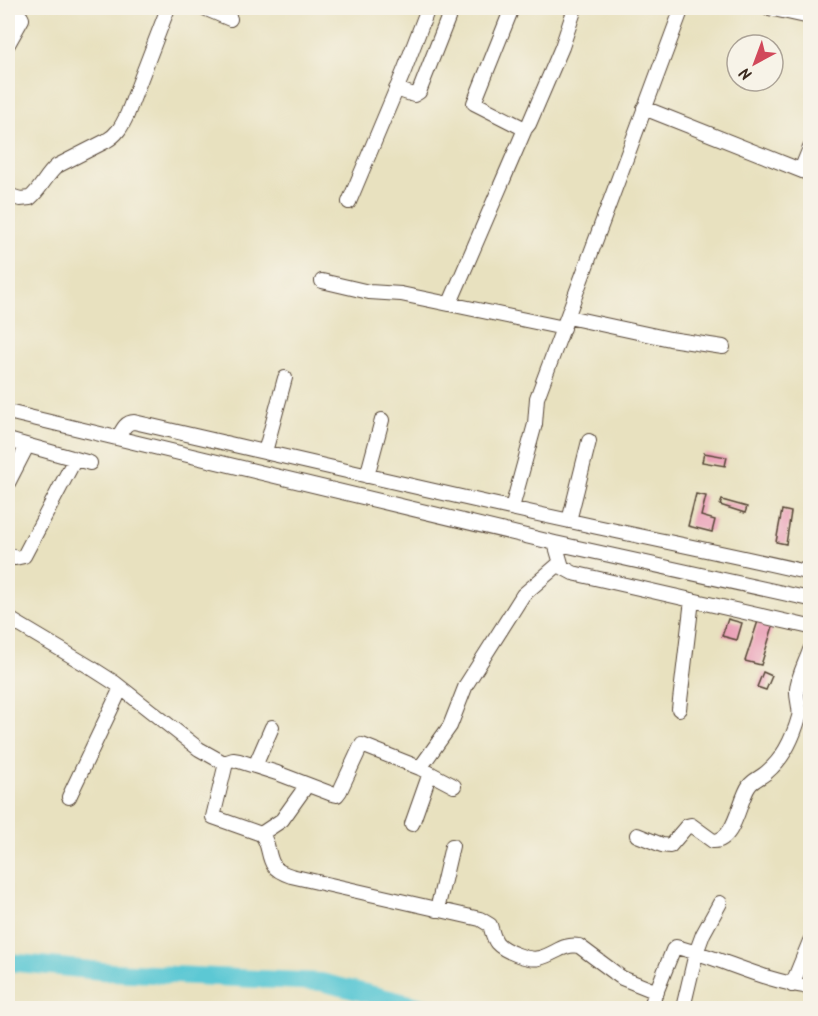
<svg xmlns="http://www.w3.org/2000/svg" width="818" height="1016" viewBox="0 0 818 1016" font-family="Kalam,sans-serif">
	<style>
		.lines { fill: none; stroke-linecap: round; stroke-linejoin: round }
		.river { stroke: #5cc8d4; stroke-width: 18 }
		.building { fill: #ea9cb5 }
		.minor-casing { stroke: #554536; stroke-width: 16 }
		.minor { stroke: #fff; stroke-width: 14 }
	</style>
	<rect width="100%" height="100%" fill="#f7f3e8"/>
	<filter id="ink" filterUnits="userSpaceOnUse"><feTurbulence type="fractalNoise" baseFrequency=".0167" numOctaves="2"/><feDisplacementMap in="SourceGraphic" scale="12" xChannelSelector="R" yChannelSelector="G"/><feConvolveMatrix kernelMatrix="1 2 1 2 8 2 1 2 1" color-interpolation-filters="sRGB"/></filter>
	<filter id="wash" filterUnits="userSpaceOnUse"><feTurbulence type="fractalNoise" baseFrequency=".008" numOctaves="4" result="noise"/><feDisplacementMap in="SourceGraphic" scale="24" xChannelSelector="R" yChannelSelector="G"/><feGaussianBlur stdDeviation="1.35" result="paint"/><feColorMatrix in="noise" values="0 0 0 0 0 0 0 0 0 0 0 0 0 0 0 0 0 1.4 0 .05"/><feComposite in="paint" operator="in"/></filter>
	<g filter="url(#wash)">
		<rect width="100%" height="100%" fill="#e8e1bf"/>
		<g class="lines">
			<path class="river" d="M8,962l104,10 209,10 105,26"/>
		</g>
		<g id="blocks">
			<path class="building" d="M704,453l23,4 -2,9 -23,-4z
				M696,494l10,2 -5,20 14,4 -3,12 -24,-6z
				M722,500l25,7 -2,6 -25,-8z
				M782,510l9,2 -5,32 -10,-2z
				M759,618l15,5 -13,42 -16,-4z
				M728,619l14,4 -5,17 -15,-4z
				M763,672l9,4 -6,14 -9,-3z"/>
		</g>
	</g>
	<g filter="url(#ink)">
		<use href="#blocks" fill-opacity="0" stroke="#554536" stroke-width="1.5"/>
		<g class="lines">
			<defs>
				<path id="minor" d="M204,8l26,11
					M512,8l-38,95 51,26
					M769,8l41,9
					M8,44l14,-25 -1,-2 -10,-9
					M396,89l18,6 5,-3 33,-84
					M644,108l166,66
					M801,170l9,-22
					M8,195l12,4 10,-1c11,-9 16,-23 27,-32l49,-25c11,-6 16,-15 21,-26l41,-107
					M349,202l55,-131 23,-60
					M322,281l47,11 32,2 163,34
					M450,303l75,-174 4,-5 33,-77 13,-39
					M568,317l102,22 53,8
					M8,412l547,131 255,56
					M118,438c4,-7 7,-16 16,-16 149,34 296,69 445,101 77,17 155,32 231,50
					M8,440l82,23
					M265,452l20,-74
					M367,476l15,-56
					M8,483l19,-37
					M512,508l23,-84 2,-26 145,-390
					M569,521l20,-80
					M555,543l7,24 11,6 237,54
					M8,554l7,4 9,-2 51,-97
					M8,618l82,49 25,16 84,66 25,14 1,4 -12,50 48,17c9,9 6,22 13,32 3,5 11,8 17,10l189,43 10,6c2,6 3,13 7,18 7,8 32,18 42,15 15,-3 24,-15 40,-12l43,32 35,14
					M679,709l13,-109
					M224,763l9,-3 6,1 38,12 55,21 5,1 3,-4 20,-43 2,-3 58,23 34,18
					M255,766l17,-39
					M420,768l30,-42 16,-41 57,-90 37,-32
					M69,797l52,-109
					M412,824l18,-51
					M261,834l21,-14 25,-35
					M637,835l25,10 8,1 17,-20 4,-1 22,16c22,1 26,-41 36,-55 4,-6 13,-9 18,-14 17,-14 26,-34 32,-55 2,-9 -3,-18 -2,-28 1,-13 9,-27 13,-39
					M437,910l15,-64
					M792,985l18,-44
					M650,1008l23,-58 3,-3c46,11 86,34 134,40
					M683,1008l13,-55 7,-19 17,-31"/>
			</defs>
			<use href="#minor" class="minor-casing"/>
			<use href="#minor" class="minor"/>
		</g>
	</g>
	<rect width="818" height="1016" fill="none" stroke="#f7f3e8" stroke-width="30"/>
	<g transform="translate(755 63) rotate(221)"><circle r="28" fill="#f7f3e8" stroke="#aca397" stroke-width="1.5"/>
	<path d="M0-4.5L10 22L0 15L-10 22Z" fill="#d1495b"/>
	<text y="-9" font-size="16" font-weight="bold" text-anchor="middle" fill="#3b2a1e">N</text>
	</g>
</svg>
